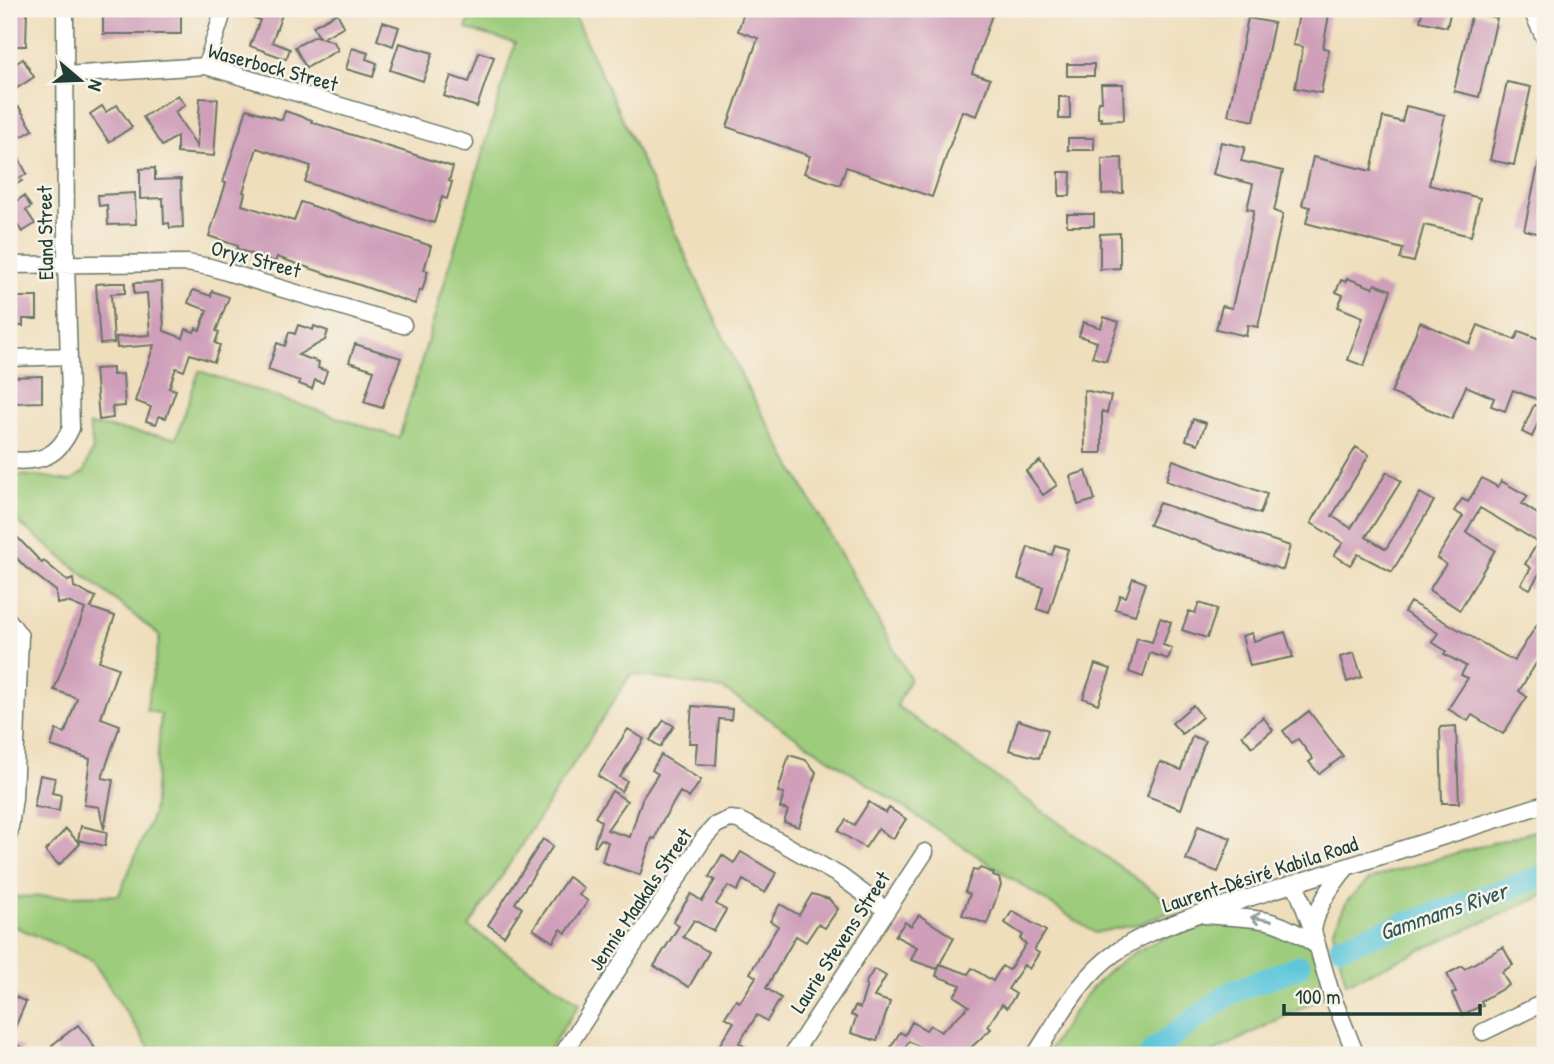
<svg xmlns="http://www.w3.org/2000/svg" width="1554" height="1064" viewBox="0 0 1554 1064" font-family="'Patrick Hand',sans-serif">
	<style>
		.green { fill: #9dcc7b; stroke: #5e8458; stroke-width: 2 }
		.lines { fill: none; stroke-linecap: round; stroke-linejoin: round }
		.river { stroke: #5fc7dc; stroke-width: 23 }
		.building { fill: #cf9fb9 }
		.minor-casing { stroke: #687564; stroke-width: 19 }
		.minor { stroke: #fff; stroke-width: 16 }
		.oneway { stroke: #8f9e9a }
		.labels { text-anchor: middle; dominant-baseline: central; stroke-width: 5; stroke-linejoin: round; paint-order: stroke }
		.street-label { font-size: 21px; fill: #1f3d34; stroke: #f7f3e8 }
		.water-label { font-size: 23px; font-style: italic; fill: #2c5956; stroke: #f7f3e8 }
	</style>
	<rect width="100%" height="100%" fill="#f7f3e8"/>
	<filter id="ink" filterUnits="userSpaceOnUse"><feTurbulence type="fractalNoise" baseFrequency=".0143" numOctaves="2"/><feDisplacementMap in="SourceGraphic" scale="14" xChannelSelector="R" yChannelSelector="G"/><feConvolveMatrix kernelMatrix="1 2 1 2 8 2 1 2 1" color-interpolation-filters="sRGB"/></filter>
	<filter id="wash" filterUnits="userSpaceOnUse"><feTurbulence type="fractalNoise" baseFrequency=".00686" numOctaves="4" result="noise"/><feDisplacementMap in="SourceGraphic" scale="28" xChannelSelector="R" yChannelSelector="G"/><feGaussianBlur stdDeviation="1.57" result="paint"/><feColorMatrix in="noise" values="0 0 0 0 0 0 0 0 0 0 0 0 0 0 0 0 0 1.4 0 .05"/><feComposite in="paint" operator="in"/></filter>
	<g filter="url(#wash)">
		<rect width="100%" height="100%" fill="#efdebc"/>
		<path class="green" d="M473,9h98l174,374 165,295 -13,28 281,203 -36,14 -47,10 -372,-244 -92,-15 -162,253 111,76 -35,52h-391l-62,-95 -83,-36v-20l3,-7 107,-2 34,-81 8,-100 -15,-4 14,-74 -151,-121v-40l30,1 31,5 14,-9 9,-24 -4,-23 87,13 23,-67 200,67 116,-395 -49,-14z
			M1545,828v67l-199,88 -13,-52 14,-30 22,-21 18,-7z
			M1237,916l80,30 14,47 -123,62h-162c18,-28 36,-60 62,-83 35,-32 84,-45 129,-56z"/>
		<g class="lines">
			<path class="river" d="M1341,946l204,-70
				M1150,1055l5,-6 75,-56 69,-27"/>
		</g>
		<g id="blocks">
			<path class="building" d="M9,9h18l-1,37h-16z
				M103,9h78v25h-78z
				M258,9h26l-12,33 18,7 -4,10 -36,-13 10,-26 -6,-2z
				M745,9h249l-22,64 18,6 -13,37 -15,-5 -30,86 -86,-30 -6,18 -36,-12 6,-17 -83,-29 31,-89 -20,-7z
				M1300,9h30l-7,39 6,1 -8,44 -26,-5 8,-41 -10,-2z
				M1423,9h28l-4,18 -27,-6z
				M1472,12l25,6 -18,79 -25,-6z
				M337,13l7,13 -21,12 11,4 4,8 -32,18 -11,-21 20,-11 4,1 -6,-11z
				M1248,18l26,5 -20,98 -26,-6z
				M383,22l16,5 -6,19 -16,-6z
				M399,43l34,10 -10,28 -33,-11z
				M352,48l16,5 -2,6 11,4 -4,14 -27,-8z
				M479,52l15,5 -17,50 -33,-11 7,-20 18,6z
				M23,59l11,18 -17,11 -8,-12v-8z
				M1067,64h27v12h-27z
				M1507,82l24,5 -17,78 -24,-5z
				M1101,84h22l1,36 -23,1v-3h-3v-17h4z
				M178,95l7,10 -10,7 22,35 3,-49 18,1 -4,57 -37,-3v-17l-15,10 -19,-29z
				M1059,97h11v22h-11z
				M117,105l15,22 -23,15 -19,-28 12,-8 4,6z
				M1406,106l39,9 -16,70 51,13 -9,38 -47,-11 -10,37 -14,-3 3,-10 -97,-26 4,-16 -8,-2 11,-48 58,14 12,-54 19,5z
				M19,107l14,23 -12,7 -8,-13 -4,3v-13z
				M247,109l35,11 3,-9 27,9 -1,2 142,45 -4,14 3,1 -5,17 -5,-2 -8,26 -129,-41 6,-16 -54,-18 -14,44 2,1 -3,12 52,16 7,-19 130,44 -7,24 4,1 -6,20 -2,-1 -5,14 -138,-47 -2,5 -38,-13 1,-3 -29,-10 17,-53 -3,-1z
				M1068,138h26v12h-26z
				M1221,142l24,5 -4,14 42,10 -9,40 9,3 -25,113 -10,-2 -2,11 -30,-7 6,-23 10,2 22,-98 -7,-1 6,-25 -40,-10z
				M16,153l11,21 -7,4 2,3 -9,5 -2,-3 -2,1v-28z
				M1541,153l4,1v81l-21,-5z
				M1122,158l1,35 -21,1v-35z
				M155,168v12l26,-1 2,48 -13,1 -1,-5 -5,1 -1,-26 -23,1v-30z
				M1059,172h12l-1,24h-11z
				M135,193l1,31 -28,1 -1,-20 -8,1 -1,-11z
				M24,196l7,11 -5,3 9,14 -13,8 -9,-14 -4,3v-15z
				M1067,214h27v12h-27z
				M1120,233v35l-20,1v-35z
				M1347,278l26,10 2,-4 16,6 -27,76 -16,-6 15,-43 -25,-10 5,-12 -7,-3 5,-12 5,2z
				M162,282l2,49 19,7 3,-9 8,3 2,-4 4,2 7,-20 -19,-7 5,-13 18,6 1,-5 17,6 -13,34 3,1 -4,11 5,2 -6,17 -24,-8 -6,17 -8,-3 -7,20 7,2 -10,28 -7,-2 -3,8 -10,-3 5,-14 -16,-6 19,-56 -37,3 -1,-11 34,-2 -3,-42 -13,1v-11z
				M111,283h14v10l-14,1 3,49 -14,1 -4,-60z
				M9,297h28v22h-14v7h-14z
				M1104,317l15,5 -13,39 -14,-4 5,-15 -18,-6 4,-14 18,6z
				M1420,322l50,22 8,-19 37,15 4,-9 26,10v43l-6,16 -26,-10 -8,21 -14,-5 3,-8 -28,-12 -14,33 -61,-26z
				M298,325l15,5 1,-4 14,5 -3,9 -27,15 21,7 -1,6 9,3 -4,12 -8,-3 -3,9 -13,-5 1,-3 -32,-11 9,-27 8,3 4,-14 6,2z
				M355,344l46,14 -19,50 -18,-6 10,-32 -25,-8z
				M113,368v7l10,-1 2,32 -13,1 1,11 -14,2 -4,-51z
				M42,376v26l-31,1 -1,-26z
				M1084,390l27,6 -4,17 -5,-2v42h-17z
				M1534,405l10,4 -12,28 -10,-5z
				M1193,419l13,4 -8,21 -12,-4z
				M1356,447l13,8 -37,61 19,12 36,-56 14,9 -35,56 20,12 34,-56 14,8 -42,71 -34,-18 -8,11 -16,-10 9,-12 -32,-20z
				M1173,460l94,34 -7,20 -94,-33z
				M1040,461l17,24 -14,10 -17,-24z
				M1086,471l9,29 -17,5 -8,-29z
				M1482,478l16,9 3,-6 27,15 -6,8 23,15v45l-15,25 -9,-5 10,-16 -6,-4 13,-22 -58,-34 -14,24 29,18 -35,60 -31,-20 17,-26 -9,-6 26,-42 -9,-5 8,-12 6,3z
				M1159,503l131,43 -7,24 -134,-45z
				M17,537l25,26 2,-2 24,20 5,-2 1,8 22,10 -5,11 24,8 -16,45 19,7 -17,50 19,7 -18,53 11,2 -9,49 -5,-22 -15,-2 6,-46 -39,-13 5,-16 9,3 12,-35 -23,-8 31,-81 -17,-7 -11,2 -1,-13 -31,-24 -16,-17v-5z
				M1055,545l13,4 -19,64 -12,-4 6,-22 -25,-8 10,-32 24,8z
				M1133,578l13,5 -11,32 -20,-6 5,-14 6,2z
				M1410,602l104,59 24,-38 7,4v22l-26,42 8,6 -24,37 -31,-19 -4,6 -20,-12 20,-31 -7,-3 5,-9 -22,-12 2,-3 -14,-9 6,-9 -34,-21z
				M1199,603l18,6 -10,29 -25,-8 7,-19 6,2z
				M1160,618l11,4 -8,23 9,3 -4,11 -18,-6 -7,24 -14,-5 8,-34 15,4z
				M1285,632l8,25 -43,9 -8,-30 10,-3 2,8z
				M1354,653l8,24 -15,5 -7,-25z
				M1095,664l16,5 -13,35 -15,-6z
				M1193,705l9,12 -20,17 -10,-11z
				M692,706l40,3 -1,11 -12,-1 -3,46 -21,-1 2,-21h-8z
				M1309,711l34,45 -24,18 -10,-12 4,-3 -15,-20 -6,4 -9,-12z
				M1263,717l10,13 -21,17 -10,-12z
				M664,720l10,6 -14,21 -10,-7z
				M1018,720l30,10 -9,28 -30,-8z
				M1456,726l3,77h-17l-2,-76z
				M628,729l16,10 -24,38 7,4 -6,10 -23,-15z
				M1192,736l13,5 -24,68 -34,-13 13,-34 21,8z
				M661,755l40,25 -12,18 -9,-6 -20,33 -5,14 -3,-1 -12,37 -38,-13 6,-20 -7,-3 -5,7 -2,-1 7,-24 -6,-4 17,-26 15,10 -20,29 23,7 12,-38 16,-25 -6,-4z
				M789,755l17,5 10,12 -17,55 -15,-5 4,-12 -8,-2 4,-15 -6,-1z
				M40,775l15,3 -3,15 9,2 -2,16 -25,-4z
				M869,802l17,11 3,-5 17,11 -13,20 -15,-10 -13,19 -27,-17 8,-11 8,5z
				M81,826l26,6 -2,14 -27,-6z
				M1198,826l33,12 -13,34 -32,-12z
				M66,829l14,15 -21,21 -14,-14z
				M543,839l10,7 -38,57 7,5 -18,28 -16,-11z
				M741,852l35,21 -11,20 -22,-13 -6,11 -9,-5 -12,18 10,6 -12,21 -20,-11 -11,17 26,15 -20,35 -35,-21 25,-40 -6,-4 18,-28 11,7 13,-21 -6,-3 13,-22 12,8z
				M981,868l13,5 -1,3 6,2 2,7 -14,39 -25,-9 8,-21 -5,-2 8,-22 4,1z
				M568,877l16,11 -5,7 9,6 -22,32 -5,-4 -8,13 -20,-13z
				M812,894l17,5 9,10 -13,19 -7,-4 -12,18 -10,-6 -30,52 15,10 -14,23 -10,-6 -18,28 19,12h-45l21,-33 -9,-5 11,-17 4,2 16,-25 -6,-4 28,-47 -8,-5 10,-17 19,11z
				M1012,911l34,20 -12,19 5,3 -10,16 -5,-4 -16,24 8,5 -9,14 -5,-4 -14,22 3,3 -28,26 -10,-6 -5,6 -8,-4 -5,4 -26,-14 -8,14h-15l14,-23 5,3 7,-13 14,8 4,-5 11,7 28,-26 -15,-10 7,-11 -25,-9 4,-12 28,10 4,-6 21,13 9,-15 7,4 17,-26 -6,-5 3,-4 -18,-12z
				M919,915l35,23 -17,31 -26,-9 6,-13 -22,-11 10,-14 6,4z
				M1503,947l10,18 -11,7 7,13 -28,16 2,4 -21,10 -10,-21 4,-2 -9,-18 15,-8 2,3z
				M874,969l12,7 -12,21 16,5 -13,39 -26,-8 5,-16 -5,-2 4,-9 5,2 7,-23 -2,-1z
				M12,995l14,7 -17,39 14,7 -3,7h-11v-52z
				M78,1025l11,14 10,16h-40l-7,-10z"/>
		</g>
	</g>
	<g filter="url(#ink)">
		<use href="#blocks" fill-opacity="0" stroke="#687564" stroke-width="2"/>
		<g class="lines">
			<defs>
				<path id="minor" d="M1531,9l14,30
					M206,66l18,-57
					M65,75l141,-9 259,77
					M9,265l178,-2 23,4 193,58
					M9,358l60,-2
					M9,460c31,3 49,-3 62,-32l-5,-165 -1,-254
					M9,621l11,15 -6,162 -5,36
					M1295,883l18,48 18,62 25,62
					M1204,915c52,5 67,-2 113,31
					M1313,930c5,-26 17,-42 33,-62
					M1483,1032l62,-30
					M562,1055l142,-217 12,-13 14,-6 8,1 34,17 68,39 46,34
					M792,1055l133,-203
					M1035,1055c23,-35 45,-78 80,-102 25,-18 54,-28 83,-39l347,-110"/>
			</defs>
			<use href="#minor" class="minor-casing"/>
			<use href="#minor" class="minor"/>
		</g>
		<defs><path id="oneway-shaft" d="M-6 0H5M1.5-3L5.5 0L1.5 3" fill="none" stroke-width="1.6" stroke-linecap="round" stroke-linejoin="round" transform="scale(1.75)"/></defs>
		<use class="oneway" href="#oneway-shaft" transform="translate(1261 919) rotate(-170)"/>
	</g>
	<g class="labels">
		<g class="street-label">
			<text transform="translate(273 67) rotate(15)">Waserbock Street</text>
			<text transform="translate(45 233) rotate(-91)">Eland Street</text>
			<text transform="translate(256 259) rotate(15)">Oryx Street</text>
			<text transform="translate(1260 874) rotate(-18)">Laurent-Désiré Kabila Road</text>
			<text transform="translate(640 899) rotate(-56)">Jennie Maakals Street</text>
			<text transform="translate(840 942) rotate(-57)">Laurie Stevens Street</text>
		</g>
		<g class="water-label">
			<text transform="translate(1443 911) rotate(-19)">Gammams River</text>
		</g>
	</g>
	<rect width="1554" height="1064" fill="none" stroke="#f7f3e8" stroke-width="35"/>
	<g transform="translate(80 80) rotate(109)" stroke="#f7f3e8" stroke-width="5" paint-order="stroke">
	<path d="M0-5L12 26L0 18L-12 26Z" fill="#1f3d34"/>
	<text y="-10" font-size="19" font-weight="bold" text-anchor="middle" fill="#1f3d34">N</text>
	</g>
	<path d="M1284 1004v10h196v-10" fill="none" stroke="#1f3d34" stroke-width="3.5"/>
	<text x="1295" y="1004" font-size="21" fill="#1f3d34" stroke="#f7f3e8" stroke-width="5" paint-order="stroke">100 m</text>
</svg>
